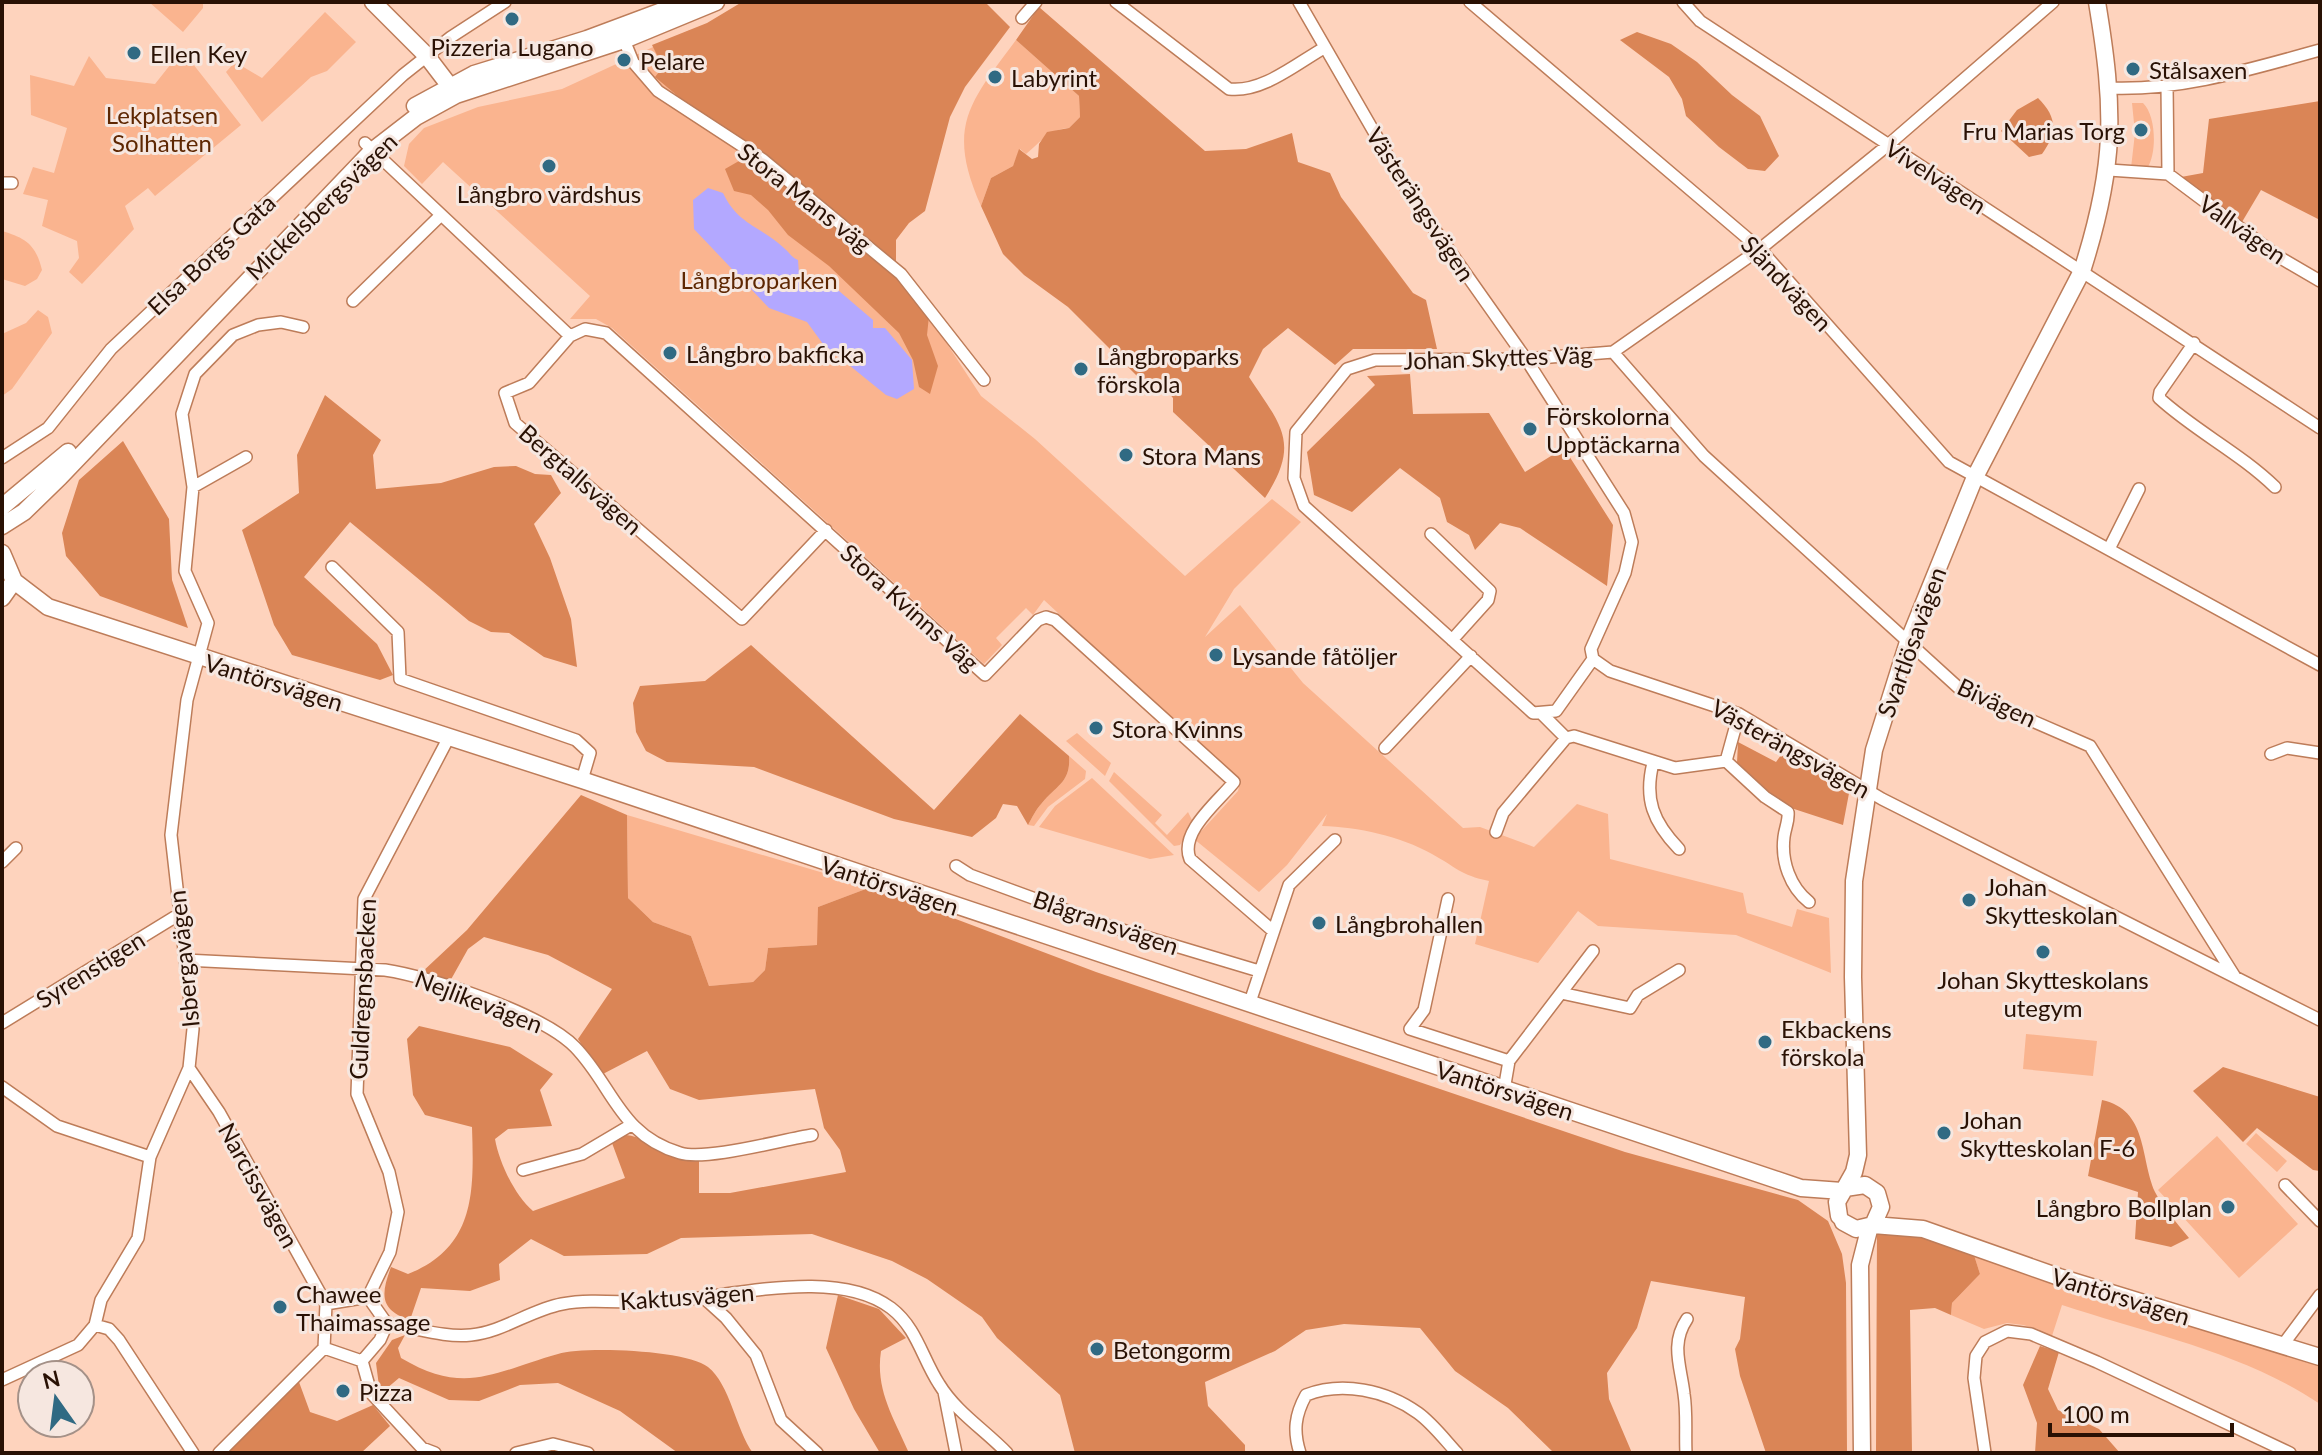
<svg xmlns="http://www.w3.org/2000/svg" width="2322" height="1455" viewBox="0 0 2322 1455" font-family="Lato,sans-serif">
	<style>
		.green { fill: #fab48f }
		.forest { fill: #da8556 }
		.water { fill: #b3a8ff }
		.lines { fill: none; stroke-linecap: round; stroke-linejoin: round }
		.street-casing { stroke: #bd7c59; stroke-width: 14 }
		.secondary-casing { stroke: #bd7c59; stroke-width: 19 }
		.street { stroke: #fff; stroke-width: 11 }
		.secondary { stroke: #fff; stroke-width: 16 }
		.poi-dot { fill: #306a83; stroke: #f6e7e0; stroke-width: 3 }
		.labels { text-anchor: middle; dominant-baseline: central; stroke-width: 6; stroke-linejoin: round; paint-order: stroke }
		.poi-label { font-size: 24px; fill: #291104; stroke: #f6e7e0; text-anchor: start }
		.park-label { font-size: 24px; fill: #5e2702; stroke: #f6e7e0 }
		.street-label { font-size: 24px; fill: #291104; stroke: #f6e7e0 }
	</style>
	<rect width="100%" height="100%" fill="#fed3bd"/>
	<path class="green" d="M149,2h54v6l-20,24z
		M325,12l31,30 -29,29 -16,6 -49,45 -36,-50 9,-10 27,16z
		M690,30l205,184 1,63 33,39 52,80 54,43 150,137 87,-77 29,23 -67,67 -29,48 35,-32 63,78 160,145 17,-1 54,20 43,-43 31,10 2,45 133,34 4,20 45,14 5,-18 32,9 2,55 -95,-38 -138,-9 -20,-15 -40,52 -63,-19 14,-63c-29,-6 -33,-14 -57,-27 -32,-18 -74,-27 -110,-28l5,-12 -40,51 -28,27 -65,-53 44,-48 2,-9 -196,-182 -11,15 -7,-7 -30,30 6,7 -18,19 -372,-336 -16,-9h-26l20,-23 -147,-134 -21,22 -18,-18 5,-22 15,-16 54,-21 84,-18z
		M1016,40l63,56 1,21 -11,11c-20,1 -28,14 -43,26l-6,-5 -7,17 -22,12 -10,28c-35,-79 -12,-103 35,-166z
		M182,50l59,75 -86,71 -7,-8 -23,18 9,23 -52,55 -13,-12 10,-14 -2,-17 -35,-15 6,-26 -25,-6 10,-27 21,6 13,-45 -36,-13 -1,-40 44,11 15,-30 17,22 49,6z
		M2132,103h11c13,12 14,49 5,64l-17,1 4,-35z
		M2,231c24,7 34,14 40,39l-5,9 -12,7 -23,-7z
		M38,310l10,7 4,16 -40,56 -10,7v-62l24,-11z
		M1077,733l34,30 -6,13 -39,-35z
		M1069,756l17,15 -1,8 -37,28 -14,19 -6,-1c4,-7 8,-16 14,-22 15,-18 29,-21 27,-47z
		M1114,772l48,43 -7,8 12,12 21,-23 5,10 -13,23 -6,1 -65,-65z
		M1092,778l82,77 -24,4 -111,-32 16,-21z
		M627,815l244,72 -53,20v38l-50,3 -3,22 -12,12 -44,4 -18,-50 -38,-14 -25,-24z
		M2026,1034l71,7 -4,35 -70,-7z
		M2256,1133l31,28 -10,11 -31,-28z
		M2217,1136l81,88 -59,54 -81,-88z
		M1974,1255l346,110v39c-75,-51 -173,-71 -258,-99l-11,34 -13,-10 -15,-4 -16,-2 -23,6 -33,-14 1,-12 28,-29z"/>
	<path class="forest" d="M742,2h243l25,25 -45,60 -15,30 -25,94 -16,12 -13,17v37l33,39 -2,19 11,31 -8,28 -11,-7 -6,-27 -14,-27 -70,-67 -41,-31 -20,-25 -17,-15 -17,-4 -9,-22 33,-19 -66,-42 -37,-31 8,-10 -11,-22 55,-22z
		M1039,7l166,144 41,-2 46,-16 6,29 32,11 11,24 72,96 13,7 11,49h-84l-18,16 -47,-37 -25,21 -14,28c32,49 52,65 16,121l-92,-86v-14l-13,-15 -19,-3 -73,-73 -44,-32 -21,-21 -22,-48 10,-28 22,-12 6,-17 13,10 6,-2 1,-13 8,-12 22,-4 11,-11 -1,-21 -63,-56z
		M1637,32l34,12 26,18 35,33 28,21 19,40 -14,15 -17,-2 -29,-22 -33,-31 -4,-17 -13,-22 -49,-37z
		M2038,98c19,19 20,34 4,56l-13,3 -28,-26 16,-21z
		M2320,101v119l-59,-30 -19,32 -61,-45 22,-4 6,-54z
		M1410,374l3,40 76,-1 36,59 39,-24 49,77 -6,61 -87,-58 -20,-5 -25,27 -6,-15 -22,-13 -7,-24 -40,-30 -48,44 -38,-17 -7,-43 68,-67 -8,-9z
		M325,395l56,45 -8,15 3,34 65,-6 53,-16 22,-1 19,8 16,1 10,18 -27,31 16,34 21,61 6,48 -33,-10 -35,-24 -18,-1 -22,-11 -119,-99 -46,55 73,67 16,31 -13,5 -88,-25 -18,-30 -32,-95 57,-37 -2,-38z
		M123,441l46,78 3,61 16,48 -88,-32 -34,-40 -4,-23 17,-53z
		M751,645l183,165 86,-96 49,42c2,26 -12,29 -27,47 -6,6 -10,15 -14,22l-11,-19 -14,-2 -7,14 -24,19 -78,-18 -140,-52 -87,-5 -21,-11 -10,-19 -3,-29 7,-17 65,-5z
		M1738,742l38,20 8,-11 66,37 -7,37 -58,-19 -48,-43z
		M581,795l46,20 1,83 25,24 38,14 18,50 44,-4 12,-12 3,-22 49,-3 1,-38 53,-20 225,85 529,180 173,48 30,21 14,33 4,29 1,170h-81l-26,-77 -5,-27 5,-10 5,-42 -94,-16 -14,47 -30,45 2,26 23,54h-78l-46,-45 -53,-37 -35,-43 -76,-4 -38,6 -31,21 -70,31 3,24 37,39v8h-170l-15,-58 -63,-57 -15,-21 -55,-38 -35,-18 -80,-27 -131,4 -34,16 -83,2 -33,-17 -32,25 1,16 -30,11 -49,-3 -11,32c-31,-10 -29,-26 -19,-53l17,7c68,-27 66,-83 64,-147l-47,-12 -12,-20 -6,-56 12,-13 91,21 43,27 -13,16 12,36 -44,3 -13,10c4,23 20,57 38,72l92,-33 -13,-35 14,-8c28,3 35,25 73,25v33h31l116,-21 -6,-22 -16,-22 -9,-39 -116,11 -29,-11 -23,-38 -46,24 -23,-36 34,-50 -64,-34 -64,-18 -16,12 -19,34 -28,-10 46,-43z
		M2223,1067l97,30v74l-7,-1 -56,-42 -14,14 -50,-51z
		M2102,1100c46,10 38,58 53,92 8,16 23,32 34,46l-18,9 -36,-8 3,-47 -50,-16z
		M1895,1229l79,26 6,19 -28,29 -1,12 -16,-7 -25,2 2,143h-36l1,-219z
		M838,1295l41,14 27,29 -25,13c-6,39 13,67 28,102h-29l-26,-44 -28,-61z
		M405,1335l-7,13 3,10c64,38 93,14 157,-4 25,-8 129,-4 150,13 22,17 28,63 45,86h-75l-58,-42 -62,-28 -38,2 -41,16 -30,-1 -50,-22 -19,16 -4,-31 16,-23z
		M2040,1346l19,6 -11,37 10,21 41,19 21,24h-85l2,-30 -14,-38z
		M299,1382l11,30 27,9 36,-16 17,21 -29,27h-134z"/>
	<path class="water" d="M708,188l15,5c15,32 39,34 61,55 6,5 7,9 14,12l1,14 5,5h21l48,41v8h12l27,32 2,29 -17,10 -11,-4 -63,-51 -16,-22 -38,-14 -75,-79 -1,-29z"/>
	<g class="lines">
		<defs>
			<path id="street" d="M1116,2l113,87c33,4 67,-25 95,-41
				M1299,2l112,194 115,163 98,154 8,29 -7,31 -34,76 2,10 17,12 129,43 143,85 438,221
				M1470,2l290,247 189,213 371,203
				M1683,2l17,19 620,407
				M1022,18l14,-16
				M622,35l11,27 25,29 104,68 139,115 83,106
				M2167,85l1,89
				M2109,88c72,3 142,-19 211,-38
				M365,143l205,193 -41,47 -24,10 10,30 227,196 84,-89
				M2109,170l59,4
				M2168,174l111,83 41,24
				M2,183h10
				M353,301l87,-85
				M570,336l15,-7 21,4 379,342 53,-55 8,-3 9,3 179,162c-16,20 -55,50 -44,77l82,71
				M2194,343l-34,49 -1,6c36,33 81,55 116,89
				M1613,352l91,104 257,234 129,56 145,231
				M2,458l46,-30 63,-79 292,-274 48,-38 54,-35
				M193,487l53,-30
				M1431,534l59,57 -2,9 -36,40
				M2109,549l30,-60
				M332,567l66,65 2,47 176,61 14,13 -8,27
				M1593,659l-37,52 -23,2 -229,-207 -10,-28 2,-46 51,-63 28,-9 151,-1 87,-7 147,-103 128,-104 165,-143
				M1739,714l-13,47 39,36 23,15c1,9 -3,16 -4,25 -3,24 6,50 25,65
				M1543,715l23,23
				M1385,748l86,-92
				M2271,754l16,-6 33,5
				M1653,763c-9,36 0,59 26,86
				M1496,832l7,-19 63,-75 8,-2 101,32 51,-7
				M2,862l14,-14
				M956,866l14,9 139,51 150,45
				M1448,899l-24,111 -14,19 99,32
				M185,960l200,10c47,7 158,44 190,77 38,39 44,88 105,106 26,8 101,-13 132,-18
				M1561,993l69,15 8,-13 41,-25
				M1249,1005l40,-120 46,-45
				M2,1023l176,-108
				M189,1068l30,44 107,192
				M2,1087l55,39 93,31
				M1504,1090l5,-29 84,-110
				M523,1170l59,-16 49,-29
				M2285,1185l35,36
				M368,1297l22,-45 8,-40 -9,-40 -32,-78 7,-195 85,-162
				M368,1297l19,27
				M704,1298l22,20 30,37 25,65 36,33
				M326,1304l42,-7
				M387,1324c27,3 56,14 84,11 32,-3 59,-25 91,-31 32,-6 65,0 97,-2 66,-3 175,-37 232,6 26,20 31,50 48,76 17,28 46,46 68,69
				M95,1325l14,4 10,11 74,113
				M2282,1346l38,-51
				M324,1348l38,13
				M362,1361l9,32 51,55 13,5
				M362,1361l18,-21 7,-16
				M2,1380l76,-35 17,-20 6,-25 37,-62 12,-81 39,-89 4,-39 -22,-194 16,-135 21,-77 -23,-52 8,-84 -11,-73 13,-40 38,-39 25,-10 23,-3 22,5
				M944,1392l12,61
				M219,1453l105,-105 2,-44
				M516,1453l37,-9 35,9
				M1300,1453c-7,-22 -5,-38 6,-58 36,-14 80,-5 112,18 14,10 27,27 39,40
				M1686,1453c-1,-19 1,-40 -2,-59 -3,-27 -14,-50 3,-75
				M1985,1453l-11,-75 2,-22 9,-14 22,-11 24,3 66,28 193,91"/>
			<path id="secondary" d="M373,2l53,53 29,38
				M415,106l59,-32 113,-35 99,-37
				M2,507l66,-55
				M2,526l22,-14 36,-35 312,-326 44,-34 40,-22 168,-55 92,-38
				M2,553l12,28 34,26 534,173 1219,408 41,3
				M2,598l12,-17
				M1845,1188l9,-16 4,-17 -5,-178 1,-96 20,-131 34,-108 67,-165 107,-206c34,-106 33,-161 15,-269
				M1839,1216l-2,-14 8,-14 20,-3 12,8 4,14 -8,18 -17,4 -13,-7
				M1873,1225l50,4 136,48 261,80
				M1862,1453l-2,-188 10,-39"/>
		</defs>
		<use href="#street" class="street-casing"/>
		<use href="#secondary" class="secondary-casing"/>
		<use href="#street" class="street"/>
		<use href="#secondary" class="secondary"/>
	</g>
	<g class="poi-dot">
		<circle cx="512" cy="19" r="8"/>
		<circle cx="134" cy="53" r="8"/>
		<circle cx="624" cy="60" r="8"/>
		<circle cx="2133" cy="69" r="8"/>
		<circle cx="995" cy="77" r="8"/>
		<circle cx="2141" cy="130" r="8"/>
		<circle cx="549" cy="166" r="8"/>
		<circle cx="670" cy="353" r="8"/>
		<circle cx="1081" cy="369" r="8"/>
		<circle cx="1530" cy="429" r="8"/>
		<circle cx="1126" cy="455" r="8"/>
		<circle cx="1216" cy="655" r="8"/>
		<circle cx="1096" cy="728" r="8"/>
		<circle cx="1969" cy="900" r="8"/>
		<circle cx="1319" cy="923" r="8"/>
		<circle cx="2043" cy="952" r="8"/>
		<circle cx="1765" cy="1042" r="8"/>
		<circle cx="1944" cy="1133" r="8"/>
		<circle cx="2228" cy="1207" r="8"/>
		<circle cx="280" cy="1307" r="8"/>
		<circle cx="1097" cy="1349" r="8"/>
		<circle cx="343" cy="1391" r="8"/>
	</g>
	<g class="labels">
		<g class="poi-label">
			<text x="512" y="46" text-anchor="middle">Pizzeria Lugano</text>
			<text x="150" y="53">Ellen Key</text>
			<text x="640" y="60">Pelare</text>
			<text x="2149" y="69">Stålsaxen</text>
			<text x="1011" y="77">Labyrint</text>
			<text x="2125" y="130" text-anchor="end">Fru Marias Torg</text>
			<text x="549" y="193" text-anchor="middle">Långbro värdshus</text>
			<text x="686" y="353">Långbro bakficka</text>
			<text x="1097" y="355">Långbroparks<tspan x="1097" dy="28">förskola</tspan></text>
			<text x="1546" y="415">Förskolorna<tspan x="1546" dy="28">Upptäckarna</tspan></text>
			<text x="1142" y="455">Stora Mans</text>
			<text x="1232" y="655">Lysande fåtöljer</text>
			<text x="1112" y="728">Stora Kvinns</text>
			<text x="1985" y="886">Johan<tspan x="1985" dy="28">Skytteskolan</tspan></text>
			<text x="1335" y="923">Långbrohallen</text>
			<text x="2043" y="979" text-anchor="middle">Johan Skytteskolans<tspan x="2043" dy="28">utegym</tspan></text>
			<text x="1781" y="1028">Ekbackens<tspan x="1781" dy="28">förskola</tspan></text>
			<text x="1960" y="1119">Johan<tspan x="1960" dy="28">Skytteskolan F-6</tspan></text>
			<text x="2212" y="1207" text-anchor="end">Långbro Bollplan</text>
			<text x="296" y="1293">Chawee<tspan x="296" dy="28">Thaimassage</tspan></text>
			<text x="1113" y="1349">Betongorm</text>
			<text x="359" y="1391">Pizza</text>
		</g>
		<g class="park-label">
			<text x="162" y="114">Lekplatsen<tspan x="162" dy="28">Solhatten</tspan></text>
			<text x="759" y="279">Långbroparken</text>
		</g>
		<g class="street-label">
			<text transform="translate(1936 176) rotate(33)">Vivelvägen</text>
			<text transform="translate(805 197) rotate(38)">Stora Mans väg</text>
			<text transform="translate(1421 204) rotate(57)">Västerängsvägen</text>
			<text transform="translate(321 206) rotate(-44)">Mickelsbergsvägen</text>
			<text transform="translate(2243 229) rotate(35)">Vallvägen</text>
			<text transform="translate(211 254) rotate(-43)">Elsa Borgs Gata</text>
			<text transform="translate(1787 283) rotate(47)">Sländvägen</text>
			<text transform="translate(1498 357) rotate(-2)">Johan Skyttes Väg</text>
			<text transform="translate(581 479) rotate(41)">Bergtallsvägen</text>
			<text transform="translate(910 607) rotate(42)">Stora Kvinns Väg</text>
			<text transform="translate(1911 642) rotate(-70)">Svartlösavägen</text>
			<text transform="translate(274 682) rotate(17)">Vantörsvägen</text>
			<text transform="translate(1997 702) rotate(25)">Bivägen</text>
			<text transform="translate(1791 748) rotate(29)">Västerängsvägen</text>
			<text transform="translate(890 885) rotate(18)">Vantörsvägen</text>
			<text transform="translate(1106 922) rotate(19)">Blågransvägen</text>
			<text transform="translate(183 959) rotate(-96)">Isbergavägen</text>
			<text transform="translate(90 969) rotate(-32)">Syrenstigen</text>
			<text transform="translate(362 989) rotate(-87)">Guldregnsbacken</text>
			<text transform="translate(479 1001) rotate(21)">Nejlikevägen</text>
			<text transform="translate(1505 1090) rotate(18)">Vantörsvägen</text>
			<text transform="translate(259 1185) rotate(61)">Narcissvägen</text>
			<text transform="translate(687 1296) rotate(-4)">Kaktusvägen</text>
			<text transform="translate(2121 1296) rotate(17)">Vantörsvägen</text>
		</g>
	</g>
	<rect width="2322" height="1455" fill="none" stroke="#291104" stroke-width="8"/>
	<g transform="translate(56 1399) rotate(346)"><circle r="38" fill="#f6e7e0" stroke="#a49188" stroke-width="2"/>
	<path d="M0-6L14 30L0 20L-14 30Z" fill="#306a83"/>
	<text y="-12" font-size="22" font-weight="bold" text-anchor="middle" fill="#291104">N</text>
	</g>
	<path d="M2050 1423v12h182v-12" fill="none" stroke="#291104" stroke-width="4"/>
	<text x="2062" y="1423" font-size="24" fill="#291104" stroke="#f6e7e0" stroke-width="6" paint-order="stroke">100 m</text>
</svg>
